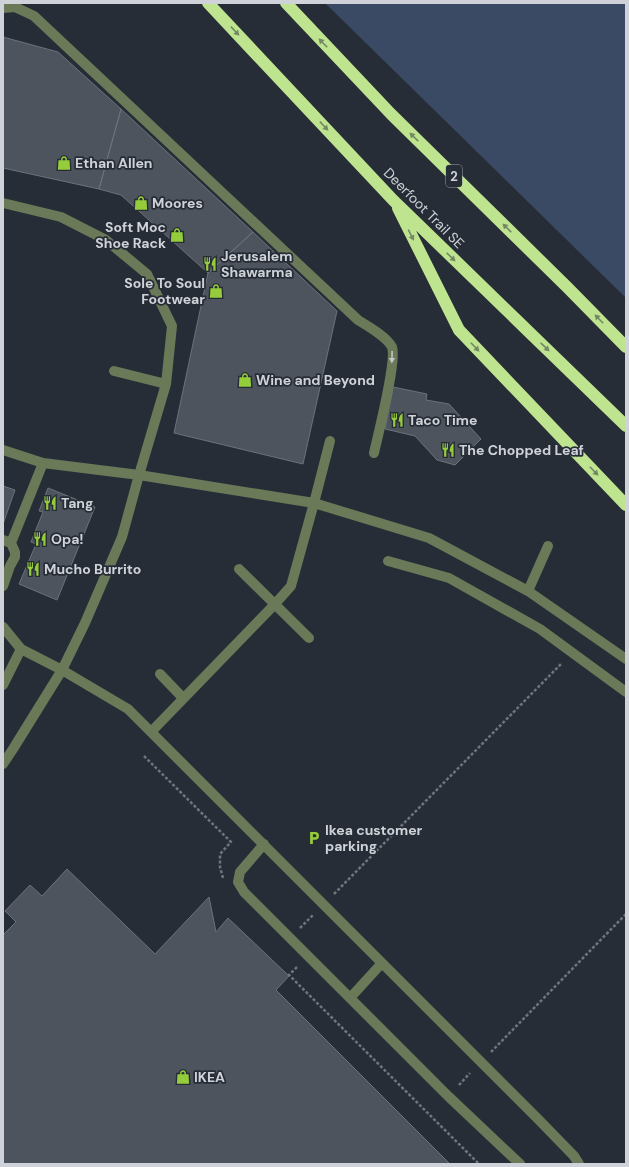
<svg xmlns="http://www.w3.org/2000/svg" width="629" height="1167" viewBox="0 0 629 1167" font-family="'DM Sans',sans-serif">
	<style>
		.green { fill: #3a4a64 }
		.building { fill: #4d545e; stroke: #6b727d }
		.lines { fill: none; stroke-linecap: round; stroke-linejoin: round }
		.path { stroke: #70757d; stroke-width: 2.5; stroke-dasharray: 3 2; stroke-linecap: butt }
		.minor { stroke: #6a7958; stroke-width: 10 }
		.highway { stroke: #bfe490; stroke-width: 12 }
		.oneway { fill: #738863 }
		.oneway2 { fill: #c0c6c6 }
		.labels { text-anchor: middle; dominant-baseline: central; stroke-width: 3.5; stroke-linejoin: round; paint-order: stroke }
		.shield { fill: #272d36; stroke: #9da1a8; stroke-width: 1 }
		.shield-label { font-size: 13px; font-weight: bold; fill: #cfd3d9 }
		.poi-label { font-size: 14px; font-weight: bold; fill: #cfd3d9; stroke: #272d36; text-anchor: start }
		.street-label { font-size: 14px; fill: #cfd3d9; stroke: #272d36 }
	</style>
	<rect width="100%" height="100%" fill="#272d36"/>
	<path class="green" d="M325,3h301v295z"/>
	<path class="building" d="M3,37l55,15 63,57 -22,80 -96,-21z
		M121,109l132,123 -45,41 -87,-78 -22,-6z
		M253,232l84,79 -34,153 -129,-31 34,-160z
		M393,387l34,7 -1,6 23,4 32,35 -26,26 -18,-5 -22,-24 -30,-7z
		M3,486l12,4 -12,34z
		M48,488l47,19 -38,93 -38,-16 17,-40 -5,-2 12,-30 -4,-1z
		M67,869l88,85 54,-57 7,35 12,-14 61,58 -13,14 174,174h-447v-229l13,-13 -11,-11 25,-26 12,11z"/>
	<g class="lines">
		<path class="path" d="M144,756l87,86 -11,12v13l3,11
			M334,894l228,-231
			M300,928l13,-13
			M297,967l-8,8 190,189
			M491,1052l135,-138
			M459,1085l11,-12"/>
		<path class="minor" d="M3,8l12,-1 19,9 324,304c10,6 29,17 34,27 5,14 -14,88 -18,106
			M3,203l58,14 45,23 41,34 25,52 -6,58 -27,91 -17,62 -37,86 -23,47 -49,79 -10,15
			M114,371l52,13
			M3,450l40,13 96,12 175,28 115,35 99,53 98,68
			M3,540l8,3 4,9v5l-5,9 -7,20
			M11,543l32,-80
			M388,561l61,17 91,51 86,63
			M239,569l70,69
			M528,591l20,-45
			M3,627l18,22 41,21 66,39 411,411 35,36 5,8
			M160,674l23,24
			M3,685l18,-36
			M151,732l124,-128 16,-18 23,-83 16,-62
			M264,844l-24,28 -2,10 6,10 204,204 72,68
			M350,998l32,-35"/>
		<path class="highway" d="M208,3l185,197 233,226
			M286,3l105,111 177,174 58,59
			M398,208l61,122 167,175"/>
	</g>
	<defs><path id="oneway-solid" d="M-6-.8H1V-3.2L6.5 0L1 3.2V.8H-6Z"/></defs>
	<g class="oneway">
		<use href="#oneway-solid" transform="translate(235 31) rotate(47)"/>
		<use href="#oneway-solid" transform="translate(323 43) rotate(-134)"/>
		<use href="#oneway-solid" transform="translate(324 126) rotate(47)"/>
		<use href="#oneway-solid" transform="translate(414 137) rotate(-136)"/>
		<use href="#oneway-solid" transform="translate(507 228) rotate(-135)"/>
		<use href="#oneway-solid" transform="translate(411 235) rotate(63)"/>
		<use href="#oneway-solid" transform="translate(451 257) rotate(44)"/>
		<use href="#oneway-solid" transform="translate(599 319) rotate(-134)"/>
		<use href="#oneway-solid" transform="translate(475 347) rotate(46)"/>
		<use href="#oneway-solid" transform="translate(545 347) rotate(44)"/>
		<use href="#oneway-solid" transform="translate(594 471) rotate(46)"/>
	</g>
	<use class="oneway2" href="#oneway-solid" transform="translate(392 357) rotate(91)"/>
	<defs>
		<symbol id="shop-bare" viewBox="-9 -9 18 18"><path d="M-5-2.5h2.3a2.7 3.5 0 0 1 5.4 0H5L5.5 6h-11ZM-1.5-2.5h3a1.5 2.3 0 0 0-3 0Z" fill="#95cc3b" stroke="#272d36" stroke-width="2.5" paint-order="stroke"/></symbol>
		<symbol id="restaurant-bare" viewBox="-9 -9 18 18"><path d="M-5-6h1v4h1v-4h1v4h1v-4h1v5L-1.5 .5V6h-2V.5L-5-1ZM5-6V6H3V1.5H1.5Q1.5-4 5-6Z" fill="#95cc3b" stroke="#272d36" stroke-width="2.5" paint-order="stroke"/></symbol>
		<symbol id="parking-bare" viewBox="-9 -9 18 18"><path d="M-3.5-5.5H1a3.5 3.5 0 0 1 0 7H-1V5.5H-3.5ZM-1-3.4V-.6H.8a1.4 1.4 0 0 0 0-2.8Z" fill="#95cc3b" stroke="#272d36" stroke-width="2.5" paint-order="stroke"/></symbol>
	</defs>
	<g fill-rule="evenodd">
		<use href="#shop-bare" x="54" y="153" width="20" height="20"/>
		<use href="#shop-bare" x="131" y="193" width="20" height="20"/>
		<use href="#shop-bare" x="167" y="225" width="20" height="20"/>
		<use href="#restaurant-bare" x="200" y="254" width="20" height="20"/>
		<use href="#shop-bare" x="206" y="281" width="20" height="20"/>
		<use href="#shop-bare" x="235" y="370" width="20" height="20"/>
		<use href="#restaurant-bare" x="387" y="410" width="20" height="20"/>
		<use href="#restaurant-bare" x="438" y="440" width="20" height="20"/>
		<use href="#restaurant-bare" x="40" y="493" width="20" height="20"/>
		<use href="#restaurant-bare" x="30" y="529" width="20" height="20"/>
		<use href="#restaurant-bare" x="23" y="559" width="20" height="20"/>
		<use href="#parking-bare" x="304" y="828" width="20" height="20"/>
		<use href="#shop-bare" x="173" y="1067" width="20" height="20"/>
	</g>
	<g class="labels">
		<rect class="shield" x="446" y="165" width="16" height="22" rx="3"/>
		<g class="shield-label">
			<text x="454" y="176">2</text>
		</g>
		<g class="poi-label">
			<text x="75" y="163">Ethan Allen</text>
			<text x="152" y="203">Moores</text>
			<text x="166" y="227" text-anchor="end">Soft Moc<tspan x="166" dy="16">Shoe Rack</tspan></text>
			<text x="221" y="256">Jerusalem<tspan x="221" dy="16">Shawarma</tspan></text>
			<text x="205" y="283" text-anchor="end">Sole To Soul<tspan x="205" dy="16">Footwear</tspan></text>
			<text x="256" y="380">Wine and Beyond</text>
			<text x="408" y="420">Taco Time</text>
			<text x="459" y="450">The Chopped Leaf</text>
			<text x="61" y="503">Tang</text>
			<text x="51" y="539">Opa!</text>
			<text x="44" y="569">Mucho Burrito</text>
			<text x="325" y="830">Ikea customer<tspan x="325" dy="16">parking</tspan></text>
			<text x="194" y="1077">IKEA</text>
		</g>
		<g class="street-label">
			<text transform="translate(424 208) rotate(45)">Deerfoot Trail SE</text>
		</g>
	</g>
	<rect width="629" height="1167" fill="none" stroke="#cfd3d9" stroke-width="8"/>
</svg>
